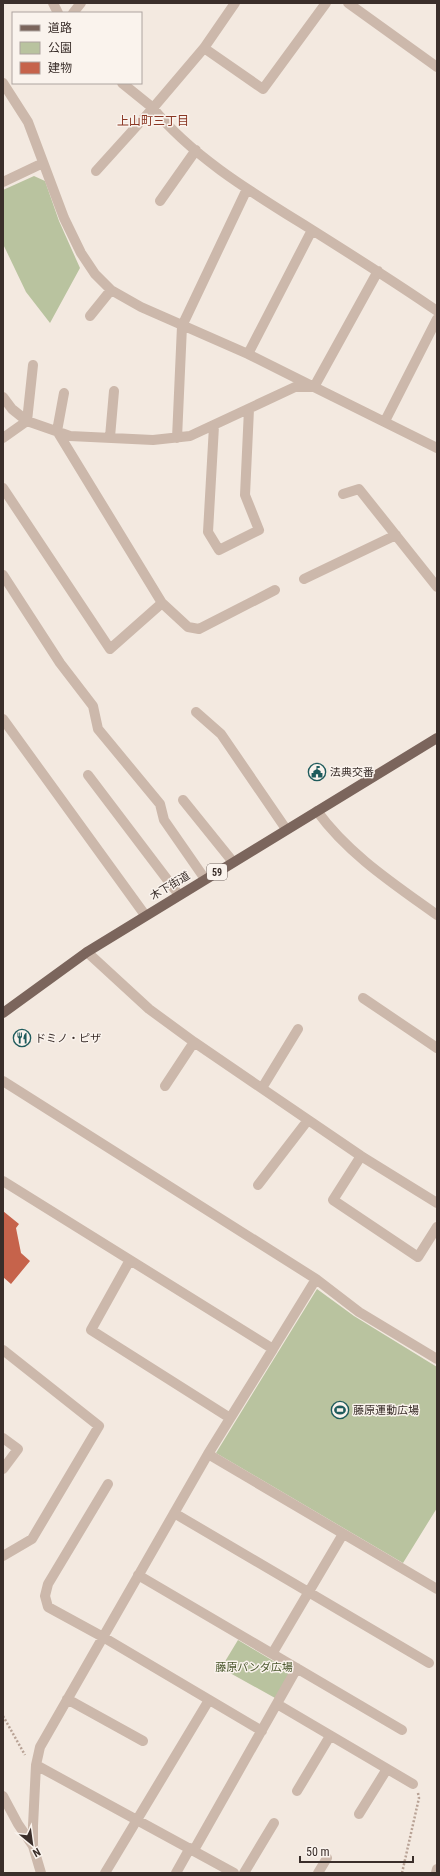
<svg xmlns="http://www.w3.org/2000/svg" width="440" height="1876" viewBox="0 0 440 1876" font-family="'Roboto Condensed','Noto Sans JP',sans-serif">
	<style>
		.green { fill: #b9c39f }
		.building { fill: #c6634b }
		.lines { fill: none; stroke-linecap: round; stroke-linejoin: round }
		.path { stroke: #b8a295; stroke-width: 2.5; stroke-dasharray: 2 2; stroke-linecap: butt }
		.minor { stroke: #ccb8ab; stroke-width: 10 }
		.major { stroke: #7b655c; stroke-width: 10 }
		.labels { text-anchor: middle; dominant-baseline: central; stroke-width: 3; stroke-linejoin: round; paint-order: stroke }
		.shield { fill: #faf3ed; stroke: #746964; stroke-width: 1 }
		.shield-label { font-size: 10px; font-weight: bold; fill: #3a2e2a }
		.poi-label { font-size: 11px; fill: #3a2e2a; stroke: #faf3ed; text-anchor: start }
		.street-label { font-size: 11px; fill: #3a2e2a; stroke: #faf3ed }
		.park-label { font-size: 11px; fill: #4b582e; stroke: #faf3ed }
		.neighbourhood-label { font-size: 12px; fill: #893623; stroke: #faf3ed }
	</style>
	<rect width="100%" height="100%" fill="#f3e9e0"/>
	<path class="green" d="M34,176l11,5 14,40 21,47 -30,55 -24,-31 -23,-48v-54z
		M317,1289l37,27 83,51v141l-34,55 -187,-110z
		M238,1640l47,28 4,7 -14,23 -54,-30z"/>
	<path class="building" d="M3,1211l16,13 -3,4 5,25 9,8 -19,23 -8,-7z"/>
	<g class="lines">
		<path class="path" d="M3,1716l22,39
			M402,1873l17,-75 -1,-5"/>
		<path class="minor" d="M53,3l5,10
			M235,3l-31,45 -51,60c39,49 103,87 156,120 43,27 86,54 128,83
			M348,3l89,64
			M73,13l8,-10
			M204,48l59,41 63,-86
			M3,83l25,39 36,96 17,35 14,21 16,16 30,17 107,47 66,33 64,-116
			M96,171l57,-63 -31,-25
			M3,182l40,-19
			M160,201l36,-51
			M90,316l21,-26
			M248,354l64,-124
			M3,397l9,12 15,12 43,15 83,4 37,-4 105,-49h19l123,61
			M385,421l52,-102
			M214,426l-6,106 11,18 40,-20 -14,-35 4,-86
			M110,437l4,-46
			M3,438l24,-17 6,-56
			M177,438l5,-112 65,-137
			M3,488l107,161 52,-46 -105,-172 7,-38
			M343,494l16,-5 78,98
			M3,575l57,88 33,43 5,23 62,75 4,16 41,59
			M304,579l92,-44
			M162,603l26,24 11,2 76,-39
			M196,712l25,22 65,95
			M3,719l142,196
			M88,775l91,120
			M183,800l50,62
			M317,811c31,43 77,73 120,104
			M87,952l62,57 45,33 167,114 76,47
			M363,998l74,50
			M3,1081l313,198 43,33 78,47
			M165,1086l29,-44
			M262,1088l36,-59
			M361,1156l-28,44 85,57 19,-30
			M3,1181l270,168 43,-70
			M258,1185l50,-65
			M130,1260l-39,70 139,88
			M3,1350l96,76 -67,113 -29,17
			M3,1438l15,11 -15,20
			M208,1454l65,-105
			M108,1484l-60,100 -3,12 3,11 55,30 159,94
			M174,1513l255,150
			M138,1575l264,155
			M272,1654l71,-120
			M67,1699l76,42
			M277,1704l136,80
			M36,1765l198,108
			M297,1791l33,-55
			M3,1796l15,28 15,22
			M359,1814l28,-45
			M194,1850l103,-182
			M41,1873l-8,-27v-20l3,-61 4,-18 168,-293 229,135
			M105,1873l104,-173
			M176,1873l14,-25
			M244,1873l30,-50
			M318,1873l9,-15
			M436,1873l1,-4"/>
		<path class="major" d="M3,1013l84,-61 350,-214"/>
	</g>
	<defs>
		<symbol id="civic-ring" viewBox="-11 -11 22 22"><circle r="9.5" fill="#faf3ed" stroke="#1f5b5c" stroke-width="1.5"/><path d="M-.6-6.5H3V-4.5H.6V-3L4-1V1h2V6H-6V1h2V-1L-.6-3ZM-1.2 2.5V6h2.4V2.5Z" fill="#1f5b5c"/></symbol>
		<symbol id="restaurant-ring" viewBox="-11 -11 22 22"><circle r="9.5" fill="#faf3ed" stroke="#1f5b5c" stroke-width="1.5"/><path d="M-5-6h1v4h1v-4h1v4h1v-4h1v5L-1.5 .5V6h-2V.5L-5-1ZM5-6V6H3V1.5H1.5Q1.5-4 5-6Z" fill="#1f5b5c"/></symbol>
		<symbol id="stadium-ring" viewBox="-11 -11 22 22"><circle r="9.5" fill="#faf3ed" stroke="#1f5b5c" stroke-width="1.5"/><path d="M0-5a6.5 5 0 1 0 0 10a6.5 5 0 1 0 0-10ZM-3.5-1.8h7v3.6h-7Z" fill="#1f5b5c"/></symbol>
	</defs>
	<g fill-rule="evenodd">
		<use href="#civic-ring" x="307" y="762" width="20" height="20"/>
		<use href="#restaurant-ring" x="12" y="1028" width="20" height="20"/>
		<use href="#stadium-ring" x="330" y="1400" width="20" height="20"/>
	</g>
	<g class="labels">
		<rect class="shield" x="207" y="864" width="20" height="16" rx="3"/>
		<g class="shield-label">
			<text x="217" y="872">59</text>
		</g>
		<g class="poi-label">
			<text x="330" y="772">法典交番</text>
			<text x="35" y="1038">ドミノ・ピザ</text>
			<text x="353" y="1410">藤原運動広場</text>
		</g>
		<g class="street-label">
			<text transform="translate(170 886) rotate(-31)">木下街道</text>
		</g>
		<g class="park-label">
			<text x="254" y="1667">藤原パンダ広場</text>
		</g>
		<g class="neighbourhood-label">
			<text x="153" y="121">上山町三丁目</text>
		</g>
	</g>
	<rect width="440" height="1876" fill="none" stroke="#3a2e2a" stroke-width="8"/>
	<rect x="12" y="12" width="130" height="72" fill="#faf3ed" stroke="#ada49f"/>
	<rect x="20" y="25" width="20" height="6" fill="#7b655c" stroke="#ada49f"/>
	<text x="48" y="32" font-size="12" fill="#3a2e2a">道路</text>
	<rect x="20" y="42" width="20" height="12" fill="#b9c39f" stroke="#ada49f"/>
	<text x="48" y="52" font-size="12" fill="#3a2e2a">公園</text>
	<rect x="20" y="62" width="20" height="12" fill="#c6634b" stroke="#ada49f"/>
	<text x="48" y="72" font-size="12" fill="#3a2e2a">建物</text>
	<g transform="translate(32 1844) rotate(151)" stroke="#faf3ed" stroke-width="3" paint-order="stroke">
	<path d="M0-3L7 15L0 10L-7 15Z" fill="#3a2e2a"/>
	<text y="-6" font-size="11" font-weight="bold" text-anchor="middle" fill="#3a2e2a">N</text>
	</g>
	<path d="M300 1856v6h113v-6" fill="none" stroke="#3a2e2a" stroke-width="2"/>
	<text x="306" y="1856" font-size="12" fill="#3a2e2a" stroke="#faf3ed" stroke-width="3" paint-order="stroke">50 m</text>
</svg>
